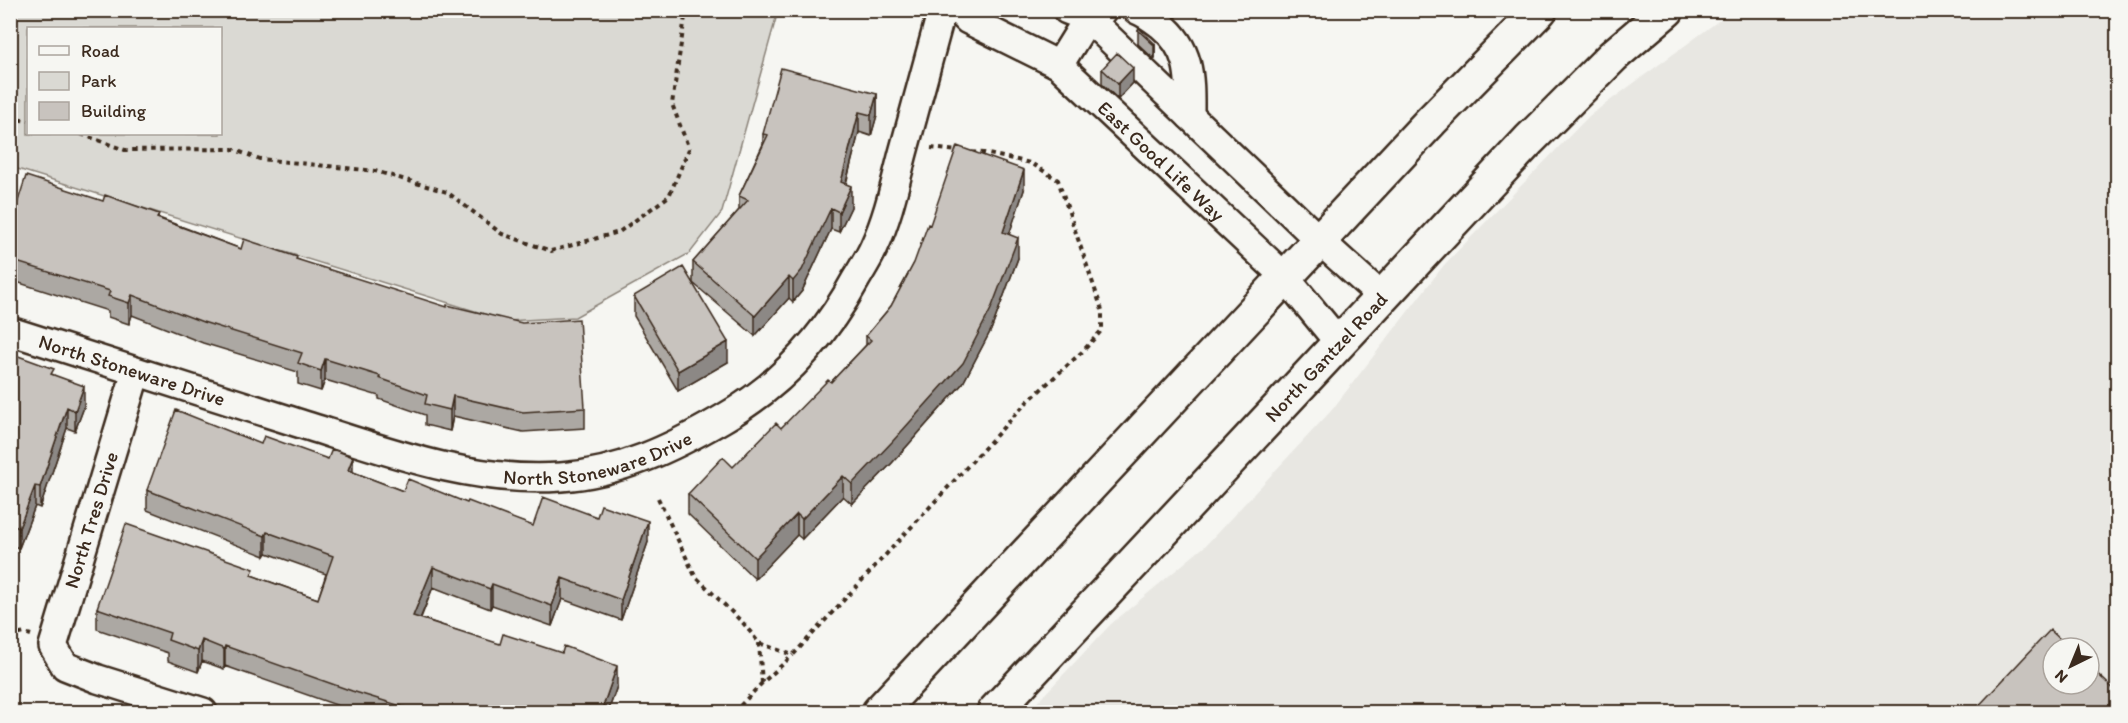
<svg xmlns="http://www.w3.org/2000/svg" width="2128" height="723" viewBox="0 0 2128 723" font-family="Itim,sans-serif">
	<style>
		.built { fill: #e8e7e2; fill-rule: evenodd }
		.green { fill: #dad9d3; stroke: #8a8278; stroke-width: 1.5; fill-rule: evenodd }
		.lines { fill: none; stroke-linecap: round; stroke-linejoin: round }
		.street-casing { stroke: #3b2a1e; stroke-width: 32 }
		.primary-casing { stroke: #3b2a1e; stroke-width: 38 }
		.path { stroke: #3b2a1e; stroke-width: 4; stroke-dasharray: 4.5 4.5; stroke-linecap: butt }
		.street { stroke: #f6f6f2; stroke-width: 27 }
		.primary { stroke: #f6f6f2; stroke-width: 33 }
		.wall { fill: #aca8a3; stroke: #3b2a1e; stroke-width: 1.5 }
		.shaded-wall { fill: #8c8885; stroke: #3b2a1e; stroke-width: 1.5 }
		.building { fill: #c8c3be; stroke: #3b2a1e; stroke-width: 1.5 }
		.labels { text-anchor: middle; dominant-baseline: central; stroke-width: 6; stroke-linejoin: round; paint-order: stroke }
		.street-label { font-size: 20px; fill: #3b2a1e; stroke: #f6f6f2 }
	</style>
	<rect width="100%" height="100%" fill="#f6f6f2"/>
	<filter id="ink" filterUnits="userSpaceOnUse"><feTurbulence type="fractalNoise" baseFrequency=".0167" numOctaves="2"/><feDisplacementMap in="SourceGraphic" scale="12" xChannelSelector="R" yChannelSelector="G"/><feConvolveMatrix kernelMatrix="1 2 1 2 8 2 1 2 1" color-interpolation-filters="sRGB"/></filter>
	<g filter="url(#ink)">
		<path class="built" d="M2107,10l10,10v692h-1089l83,-88 94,-78 126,-135 113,-146 145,-149 143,-105zM2053,648h36v36h-36z"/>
		<path class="green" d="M10,11h768l-56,201 -32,41 -115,64 -68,4 -496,-154zM28,28h192v106h-192z"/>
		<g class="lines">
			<defs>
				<g id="street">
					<path id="s1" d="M958,10l10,10 91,45 226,212 55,67"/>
					<path d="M1067,10l21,8 231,222 63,57"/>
					<path d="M1137,10c10,4 16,9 24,15 31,25 29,55 29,91"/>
					<path d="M1059,65l29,-47 14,-7"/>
					<path id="s2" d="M10,331c94,30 188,60 282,90 87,27 176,63 269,56 59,-4 111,-29 161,-58 58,-33 102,-81 134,-140 6,-10 13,-21 18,-32 14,-30 21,-63 29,-94 13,-47 26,-95 39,-143"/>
					<path d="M136,372l-83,274 12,20 33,13 105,33"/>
				</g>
				<g id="primary">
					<path d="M879,712l552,-591 109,-111"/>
					<path id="s3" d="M994,712l535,-572 84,-84 54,-46"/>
				</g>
			</defs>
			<use href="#street" class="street-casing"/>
			<use href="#primary" class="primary-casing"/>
			<path class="path" d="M10,118l18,3
				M81,134l44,16 107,-1 28,10 115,12 72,21 55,42 49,17 68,-19 50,-36 20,-47 -17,-45 14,-94
				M931,148l28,3
				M658,498l37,78 49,48 15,19 34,12 233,-252 56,-51 20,-22v-20l-44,-130 -27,-17 -47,-10 -15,-1
				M10,636l15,-3 6,2
				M759,643l3,40 31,-28
				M734,712l28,-29"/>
			<use href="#street" class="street"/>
			<use href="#primary" class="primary"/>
		</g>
		<path class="wall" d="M1138,30l17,14v14l-1,1 -16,-15z
			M1102,69l31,14 -15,16 -16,-15z
			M877,94v21l-6,21 -12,-4 -13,52 5,23 -12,25 -8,-3 -29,62 -9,11 -4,-4 -34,38 -62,-53v-21l46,-52v-14l24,-52v-10z
			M1024,190l-15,44 9,24 -27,72 -28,53 -71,80 -40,41 -9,-8 -41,43 -5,-4 -42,44 -67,-65v-20l45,-27 48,-39 50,-46 35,-37v-9l25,-30 23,-43z
			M103,201l56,17 82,31 56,10 288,149v20l-62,4 -70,-16 -3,15 -25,-6v-10l-46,-16v-3l-54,-16 -4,11 -23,-7v-12l-95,-29 -71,-28 -3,9 -21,-7v-6l-98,-31v-54z
			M634,296l94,66 -50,29 -44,-75z
			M10,353l44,22 30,32 -9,24 -8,-3 -27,80 -5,-2 -16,42 -9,-3z
			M261,444l92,28 50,19 64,12 66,23 115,16 -27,78 -59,-21 -10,27 -60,-21 -2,4 -57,-22 -12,31 196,68 -9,26h-252l-131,-46 -1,3 -22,-8 -4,11 -30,-11v-8l-71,-24v-21l157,-32 64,23 8,-25 -59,-21 -2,3 -118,-46v-20z"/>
		<path class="shaded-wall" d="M1155,44v14l-1,1v-14z
			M1133,68v15l-15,16v-15z
			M877,94v21l-6,21v-21z
			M859,112v20l-18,70v-20z
			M1024,170v20l-21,63v-21z
			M851,186v21l-12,25v-20z
			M831,208v21l-29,62 -9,11v-21z
			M1018,238v20l-27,72 -28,53 -71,80 -40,41v-20z
			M789,277v21l-34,38v-20z
			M132,295v20l-3,9v-21z
			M728,342v20l-50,29v-20z
			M325,359v21l-4,11v-20z
			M84,386v21l-9,24v-20z
			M453,396v20l-3,15v-21z
			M67,407v21l-27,80v-21z
			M353,457v20l-5,-7z
			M843,476v20l-41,43v-20z
			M35,486v20l-16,42v-20z
			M797,514v21l-42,44v-21z
			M648,521v21l-27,78v-20z
			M267,532v21l-2,3v-20z
			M433,567v20l-20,49v-20z
			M562,578v21l-10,27v-20z
			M492,584v21l-2,4v-20z
			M202,640v21l-4,11v-21z
			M225,646v20l-1,3v-20z
			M617,666v20l-9,26h-7z
			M2118,697v15h-15z"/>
		<path class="building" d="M1139,28l16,16 -1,1 -16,-15z
			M1117,53l16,15 -15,16 -16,-15z
			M781,68l96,26 -6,21 -12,-3 -18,70 10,4 -12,26 -8,-4 -29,62 -9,11 -4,-4 -34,39 -62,-54 55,-62 -9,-4 29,-61 -5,-1z
			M957,146l67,24 -21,62 15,6 -27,71 -28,54 -71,79 -40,42 -9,-8 -41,43 -5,-5 -42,44 -67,-64 35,-37 10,10 43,-44 5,5 47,-48 3,2 40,-42 -5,-4 25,-30 23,-43 14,-39 2,1z
			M26,176l77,25 2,-6 54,19 -2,4 84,31 3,-10 53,18 -1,2 151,48v-2l75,18 57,-4 6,89 -62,4 -70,-16 -3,14 -25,-6 2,-9 -48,-17 1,-2 -55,-17 -4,12 -23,-8 4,-10 -99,-31 -71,-27 -3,8 -21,-7 2,-5 -100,-31v-34z
			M683,267l45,75 -50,29 -44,-75z
			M10,353l44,16 -3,5 33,12 -9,25 -8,-4 -27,80 -5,-1 -16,42 -9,-4z
			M176,410l85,34 3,-8 64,23 4,-10 21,8 -5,13 55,21 5,-12 59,24 1,-2 65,25 10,-29 54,20 4,-12 47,16 -27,79 -59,-22 -10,28 -60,-22 -2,5 -57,-22 -20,49 87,28 3,-10 59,19 2,-7 53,20 -16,46h-130l-4,-1v1h-47l-68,-21 -127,-45 -1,3 -22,-9 -4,11 -30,-11 2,-7 -73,-25 29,-84 128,45 -3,6 67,24 15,-43 -66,-24 -2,4 -118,-46z
			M2050,630l20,18h-17v36h36v-18l29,27v4l-15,15h-130z"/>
	</g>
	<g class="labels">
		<g class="street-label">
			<text stroke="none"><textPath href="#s1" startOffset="256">East Good Life Way</textPath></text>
			<text stroke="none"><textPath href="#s3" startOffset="486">North Gantzel Road</textPath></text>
			<text stroke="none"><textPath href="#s2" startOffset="128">North Stoneware Drive</textPath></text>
			<text stroke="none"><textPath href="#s2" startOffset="612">North Stoneware Drive</textPath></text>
			<text transform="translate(91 520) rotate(-73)">North Tres Drive</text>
		</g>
	</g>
	<rect width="2128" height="723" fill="none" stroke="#f6f6f2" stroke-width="36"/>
	<rect x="18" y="18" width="2092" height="687" fill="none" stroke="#3b2a1e" stroke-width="2" filter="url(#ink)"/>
	<rect x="27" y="27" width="195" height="108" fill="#f6f6f2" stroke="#aba49d" stroke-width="1.5"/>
	<rect x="39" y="46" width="30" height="9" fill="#f6f6f2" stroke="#aba49d" stroke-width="1.5"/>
	<text x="81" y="57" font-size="18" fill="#3b2a1e">Road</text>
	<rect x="39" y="72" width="30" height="18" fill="#dad9d3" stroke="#aba49d" stroke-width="1.5"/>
	<text x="81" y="87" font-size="18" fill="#3b2a1e">Park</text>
	<rect x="39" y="102" width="30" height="18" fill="#c8c3be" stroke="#aba49d" stroke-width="1.5"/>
	<text x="81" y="117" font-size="18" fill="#3b2a1e">Building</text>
	<g transform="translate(2071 666) rotate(223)"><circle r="28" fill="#f6f6f2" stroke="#aba49d" stroke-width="1.5"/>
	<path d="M0-4.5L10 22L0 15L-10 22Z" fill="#3b2a1e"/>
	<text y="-9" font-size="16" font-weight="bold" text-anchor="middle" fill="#3b2a1e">N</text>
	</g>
</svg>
